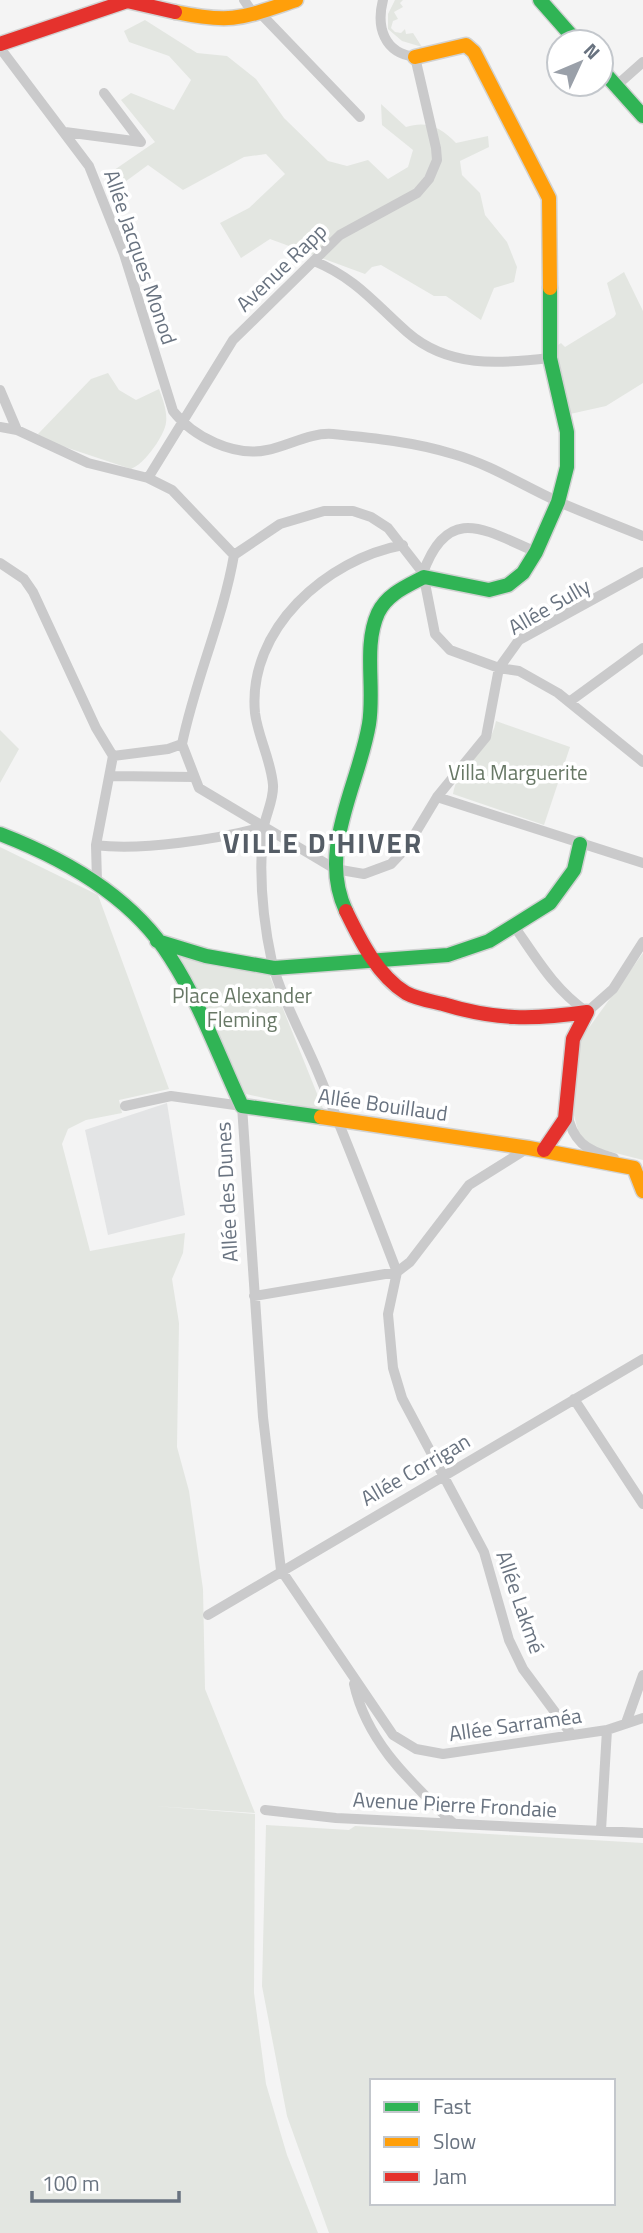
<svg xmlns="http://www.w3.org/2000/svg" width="643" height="2233" viewBox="0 0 643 2233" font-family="'Titillium Web',sans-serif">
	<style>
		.built { fill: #e3e4e5 }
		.green { fill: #e3e6e1; fill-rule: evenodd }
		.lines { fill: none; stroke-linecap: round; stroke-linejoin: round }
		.fast-casing { stroke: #d1d2d2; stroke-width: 17 }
		.slow-casing { stroke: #d1d2d2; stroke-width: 17 }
		.jam-casing { stroke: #d1d2d2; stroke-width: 17 }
		.street { stroke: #cacacb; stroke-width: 10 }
		.fast { stroke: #30b455; stroke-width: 14 }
		.slow { stroke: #ff9f0a; stroke-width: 14 }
		.jam { stroke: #e5322d; stroke-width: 14 }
		.labels { text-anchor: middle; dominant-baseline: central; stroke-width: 7; stroke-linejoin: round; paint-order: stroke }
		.street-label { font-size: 21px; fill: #697380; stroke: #fff }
		.park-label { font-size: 21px; fill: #687866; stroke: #fff }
		.district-label { font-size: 28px; font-weight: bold; letter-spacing: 2px; fill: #555d66; stroke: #fff }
	</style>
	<rect width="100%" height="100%" fill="#f4f4f4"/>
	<path class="built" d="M167,1103l18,112 -77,20 -23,-105z"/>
	<path class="green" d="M395,0h8l-3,3 3,4 -9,5 4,7 -5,2 -2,7 4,4 6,1 4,-4 1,5 7,-1 9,14 -20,-6 -14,-12v-15z
		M145,20l52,33 30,3 29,23 28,39 44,43 19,5 21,-6 20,19 20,-12 5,-17 -31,-25 -1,-21 25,23c21,-7 36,1 50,16l32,-7 1,11 -29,14 2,14 18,18 5,22 22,27 10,25 -3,15 -20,6 -13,32 -35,-24h-12l-53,-31 -9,2 -7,7 -95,-35 -29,19 -21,-35 29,-15 36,-34 -19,-20 -22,3 -61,33 -35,-25 -34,25 -10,-13 51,-35 -34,-42 10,-7 43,17 17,-30 -22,-24 -40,-14 -5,-11z
		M624,272l19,39v72l-37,23 -36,8 -15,-67 6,-4 4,4 49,-30 2,-3 -9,-31z
		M108,373l11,17 17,10 23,-11c4,11 10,26 6,38 -4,13 -21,37 -34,42l-87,-29 -6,-6 53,-55z
		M496,721l74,26 -26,78 -91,-31c4,-29 38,-43 43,-73z
		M0,730l19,19 -19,34z
		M0,847l98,48 71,194 -50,11 3,13 -36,7 -18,9 -6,15 28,107 95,-18 -2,20 -11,26 7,44 -2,124 12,44 14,98 2,100 50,124 -100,-7 100,8 -1,179 12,91 21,71 31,78h-318z
		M643,953v207l-51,-13 -13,-13 -7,-26 8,-68z
		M175,956l94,18 55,137 -78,-17z
		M266,1825l83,5 6,-4 288,17v390h-314l-42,-117 -25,-130zM372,2081h241v122h-241z"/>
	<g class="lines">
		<defs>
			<path id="fast" d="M540,0l37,42
				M601,69l42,47
				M0,834c65,25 132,63 170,123 30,46 49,100 72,149l79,11
				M346,911c-29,-61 13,-126 23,-187 6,-36 -6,-78 9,-111 9,-19 29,-27 46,-36l65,13 19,-5 15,-12 13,-21 22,-50 9,-35v-35l-17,-74v-70
				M157,941l49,15 68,12 174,-13 41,-14 61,-38 24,-33 6,-26"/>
			<path id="slow" d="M175,12c58,12 67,6 121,-12
				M415,57l51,-12 8,7 75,146 1,90
				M321,1117l208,31 105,20 9,23"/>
			<path id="jam" d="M0,44l127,-43 48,11
				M346,911c14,29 32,65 60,82 11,6 25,8 37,11 52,16 90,16 144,8
				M544,1150l21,-31 8,-80 14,-27"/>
		</defs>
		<use href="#fast" class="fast-casing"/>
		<use href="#slow" class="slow-casing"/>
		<use href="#jam" class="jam-casing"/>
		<path class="street" d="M244,0l11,16
			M261,14l99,103
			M0,48l89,118 35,88 49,157c20,26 61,46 94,39 21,-4 44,-18 66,-16 41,4 81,8 120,20 39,11 70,32 106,48 28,12 56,23 84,34
			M616,86l27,-24
			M65,132l76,10 -37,-49
			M314,261c43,18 60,42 93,71 41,36 92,32 143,26
			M0,390l17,40
			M0,427l17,3 71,33 60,15 24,12 62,65
			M148,478l85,-138 107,-105 77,-42 12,-14 8,-19 -1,-12 -21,-91c-31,-4 -39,-30 -32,-57
			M234,555l46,-31 44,-13h29l18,6 17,11 35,45 12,61 15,16 49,18 20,3 39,22 85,69
			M0,563l24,16 9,13 63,136 17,28
			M423,573c25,-70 62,-43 113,-21
			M569,702l74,-54
			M182,744l17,44 136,81 29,5 27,-10 16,-17 30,-50 49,-60 13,-69 20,-28 124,-68
			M182,744c13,-64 41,-125 52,-189
			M113,756l55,-7 14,-5
			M112,776l82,1
			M437,797l206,66
			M96,845c44,6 124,-6 167,-18
			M97,882l-1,-37 17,-89
			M514,926c23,33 40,63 73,86l26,-23 30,-47
			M125,1106l46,-10 71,10 21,311 18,153 112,165 23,14 27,5 164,-24 36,-12
			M567,1112c5,29 19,39 47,46
			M528,1148l-59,37 -59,77 -13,10 -9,42 5,54 9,30 82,154 25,88 14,29 49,66
			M397,1272c-26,-68 -52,-135 -80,-202 -14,-33 -36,-73 -45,-108 -9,-41 -13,-89 -9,-131 2,-16 11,-30 10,-46 -2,-25 -15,-48 -18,-72 -8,-84 72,-154 148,-168
			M254,1296l143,-24
			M574,1399l69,105
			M208,1615l435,-256
			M354,1684c13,59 57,98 99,139
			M626,1723l17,-48
			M265,1810l71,8 307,15
			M601,1830l6,-100"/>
		<use href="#fast" class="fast"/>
		<use href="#slow" class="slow"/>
		<use href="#jam" class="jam"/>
	</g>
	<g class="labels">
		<g class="street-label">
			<text transform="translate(141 257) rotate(71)">Allée Jacques Monod</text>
			<text transform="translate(281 267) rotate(-44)">Avenue Rapp</text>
			<text transform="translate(549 606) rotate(-30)">Allée Sully</text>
			<text transform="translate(383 1104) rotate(8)">Allée Bouillaud</text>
			<text transform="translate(226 1192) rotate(-93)">Allée des Dunes</text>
			<text transform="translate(415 1469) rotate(-30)">Allée Corrigan</text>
			<text transform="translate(521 1602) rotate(71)">Allée Lakmé</text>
			<text transform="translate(515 1724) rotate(-8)">Allée Sarraméa</text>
			<text transform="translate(455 1804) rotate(3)">Avenue Pierre Frondaie</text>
		</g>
		<g class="park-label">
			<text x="518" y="772">Villa Marguerite</text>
			<text x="242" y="995">Place Alexander<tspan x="242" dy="24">Fleming</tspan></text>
		</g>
		<g class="district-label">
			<text x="323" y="842">VILLE D'HIVER</text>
		</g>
	</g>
	<rect x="370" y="2079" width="245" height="126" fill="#ffffff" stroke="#c3c7cc" stroke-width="2"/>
	<rect x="384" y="2102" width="35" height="10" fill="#30b455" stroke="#c3c7cc" stroke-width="2"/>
	<text x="433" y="2114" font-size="21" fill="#697380">Fast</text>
	<rect x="384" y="2137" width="35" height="10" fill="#ff9f0a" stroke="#c3c7cc" stroke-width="2"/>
	<text x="433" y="2149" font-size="21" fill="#697380">Slow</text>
	<rect x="384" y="2172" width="35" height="10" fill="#e5322d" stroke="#c3c7cc" stroke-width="2"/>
	<text x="433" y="2184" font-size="21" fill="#697380">Jam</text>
	<g transform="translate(580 63) rotate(46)"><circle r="33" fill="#ffffff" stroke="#c3c7cc" stroke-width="2"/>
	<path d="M0-5L12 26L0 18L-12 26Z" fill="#9aa0a9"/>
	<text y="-10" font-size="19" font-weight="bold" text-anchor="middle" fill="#697380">N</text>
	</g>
	<path d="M32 2191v10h147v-10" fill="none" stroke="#697380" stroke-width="3.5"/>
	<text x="42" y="2191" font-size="21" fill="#697380" stroke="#ffffff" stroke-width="5" paint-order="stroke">100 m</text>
</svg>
